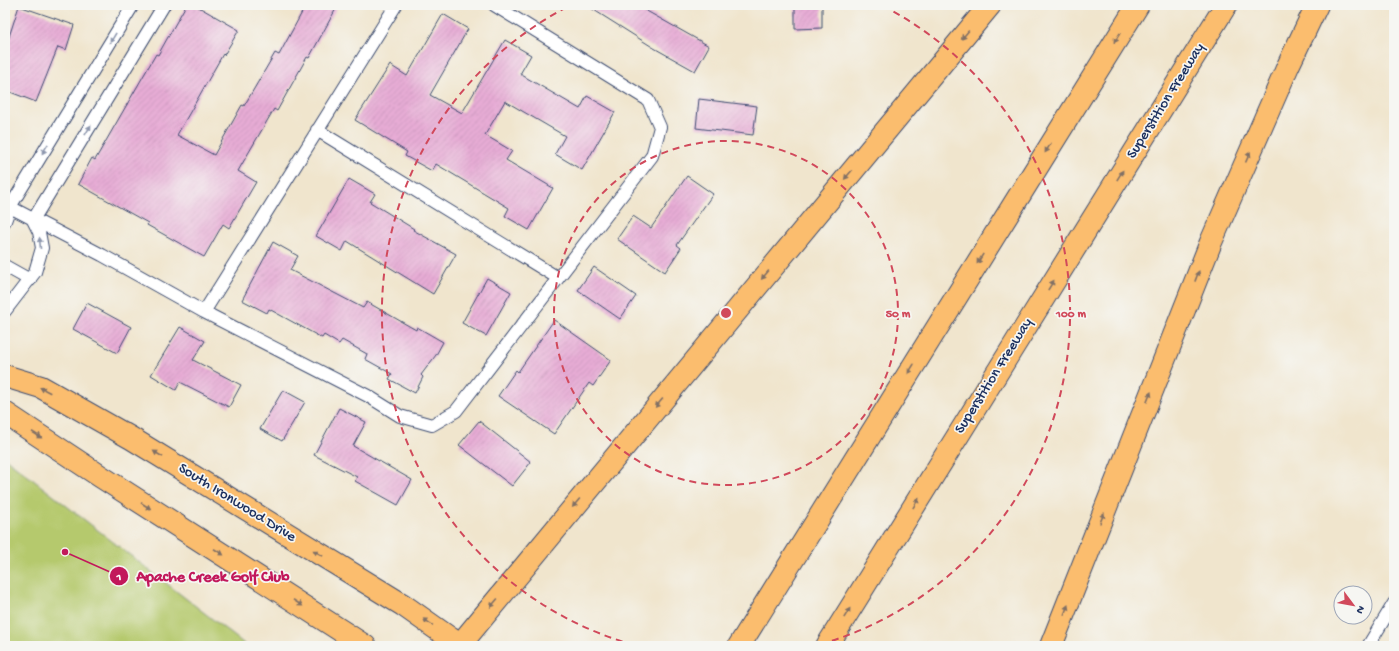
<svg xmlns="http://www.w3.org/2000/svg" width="1399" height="651" viewBox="0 0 1399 651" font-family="'Gochi Hand',sans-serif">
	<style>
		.grass { fill: #b5c96d; stroke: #687c66 }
		.building { fill: url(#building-hatch) }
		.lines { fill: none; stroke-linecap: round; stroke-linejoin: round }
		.lane-casing { stroke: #3b4a6f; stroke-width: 14 }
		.primary-casing { stroke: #3b4a6f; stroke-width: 24 }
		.highway-casing { stroke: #3b4a6f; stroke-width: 24 }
		.lane { stroke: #fff; stroke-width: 12 }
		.primary { stroke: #fbbd6e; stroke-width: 22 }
		.highway { stroke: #fbbd6e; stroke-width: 22 }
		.oneway { fill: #806f65 }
		.oneway2 { fill: #8d97ae }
		.ring { fill: none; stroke: #d1495b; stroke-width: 2; stroke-dasharray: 7 5 }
		.labels { text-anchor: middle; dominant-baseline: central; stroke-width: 3.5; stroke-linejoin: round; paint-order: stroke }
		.street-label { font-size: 15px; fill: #1b2f5e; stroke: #f6f6f2 }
		.centre { fill: #d1495b; stroke: #f6f6f2; stroke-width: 2 }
		.ring-label { font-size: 12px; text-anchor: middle; font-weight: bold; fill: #d1495b; stroke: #f6f6f2; stroke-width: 3.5; stroke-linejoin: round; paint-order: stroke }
		.leader { fill: none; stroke: #c2185b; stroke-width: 1.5 }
		.callout-dot { fill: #c2185b; stroke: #f6f6f2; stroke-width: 1.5 }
		.mark-label { font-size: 12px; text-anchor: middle; font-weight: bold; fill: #fff }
		.callout-label { font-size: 16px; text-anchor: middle; font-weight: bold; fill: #c2185b; stroke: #f6f6f2; stroke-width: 3.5; stroke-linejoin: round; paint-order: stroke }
	</style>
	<defs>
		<pattern id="building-hatch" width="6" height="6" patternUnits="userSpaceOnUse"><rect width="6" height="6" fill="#e7acd5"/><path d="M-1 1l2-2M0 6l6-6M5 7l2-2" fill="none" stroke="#c694b9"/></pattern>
	</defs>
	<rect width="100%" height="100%" fill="#f6f6f2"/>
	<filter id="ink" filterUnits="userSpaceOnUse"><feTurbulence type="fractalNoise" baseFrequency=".025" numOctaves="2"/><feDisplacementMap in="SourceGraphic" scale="8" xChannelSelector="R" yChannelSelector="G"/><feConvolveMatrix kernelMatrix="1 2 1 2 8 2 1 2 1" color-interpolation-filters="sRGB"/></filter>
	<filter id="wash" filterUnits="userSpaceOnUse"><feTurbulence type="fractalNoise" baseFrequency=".012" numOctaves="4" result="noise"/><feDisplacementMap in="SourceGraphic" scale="16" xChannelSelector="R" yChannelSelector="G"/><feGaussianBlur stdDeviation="0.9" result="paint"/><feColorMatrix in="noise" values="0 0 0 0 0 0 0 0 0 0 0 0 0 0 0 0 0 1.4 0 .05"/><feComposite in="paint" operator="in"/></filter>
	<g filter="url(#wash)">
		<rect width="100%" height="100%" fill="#f0e5cd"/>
		<path class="grass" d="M5,458l242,188h-242z"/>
		<g id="blocks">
			<path class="building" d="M186,5h9l44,25 -15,25 -1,-1 -46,81 37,20 28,-50 2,1 31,-53 4,2 27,-50h32l-29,53 -2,-1 -30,54 -3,-2 -36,62 18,11 -27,46 -6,-4 -19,33 -57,-32 1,-2 -70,-39 14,-26 3,2 61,-106 2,1z
				M586,5h50l73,41 -14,25 -41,-23z
				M795,5h27v23l-27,1z
				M19,6l55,19 -8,25 -8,-3 -22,55 -31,-12v-41z
				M443,14l25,15 -38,66 32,18 43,-73 26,15 -11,19 60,35 7,-13 28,16 -33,58 -27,-16 10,-18 -60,-35 -20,34 27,16 -6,9 47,28 -24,42 -24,-14 4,-8 -73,-44 -4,7 -27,-15 2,-4 -52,-32 35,-55 17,11z
				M699,99l58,7 -4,29 -57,-7z
				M687,176l26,18 -36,51 4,3 -16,24 -48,-33 16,-23 18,12z
				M349,179l26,15 -5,8 44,27 -1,1 43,24 -23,40 -86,-53 -5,10 -26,-15z
				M273,242l25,14 -8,14 73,38 4,-6 49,28 1,-3 26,15 -7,13 -15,20 2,2 -8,16 -26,-14 3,-5 -27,-15 2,-5 -25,-14 -3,4 -15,-9 -2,3 -53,-29 -2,4 -25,-13z
				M594,267l42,29 -16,23 -42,-29z
				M487,278l24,14 -25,44 -24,-13z
				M87,303l44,24 -14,26 -44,-24z
				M554,320l57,40 -18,26 -4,-3 -35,51 -56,-38 18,-26 2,2z
				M180,327l25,14 -12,19 48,25 -12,22 -49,-25 -4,8 -25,-15z
				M283,390l22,12 -23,39 -22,-12z
				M339,408l27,14 -13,24 59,34 -14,25 -43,-24 2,-4 -43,-22z
				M479,421l52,41 -19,24 -53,-41z"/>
		</g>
	</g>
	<g filter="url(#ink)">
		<use href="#blocks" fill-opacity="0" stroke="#3b4a6f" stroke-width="1"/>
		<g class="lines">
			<defs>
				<path id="lane" d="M317,130l241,148
					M10,207l92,48 102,57 164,84 32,20 32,9 24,-14 196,-255 8,-29 -12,-27 -154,-95
					M5,221l5,-14 123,-202
					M5,266l25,14
					M5,311l30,-39 7,-24 -3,-16 -6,-12 131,-215
					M204,312l192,-307
					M1368,646l26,-43"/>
				<path id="primary" d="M5,376l36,11 90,51 272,167 58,41
					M5,413l95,63 265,170"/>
				<path id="highway" d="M459,646l531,-641
					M739,646l399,-641
					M827,646l399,-641
					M1051,646l160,-404 77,-176 29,-61"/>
			</defs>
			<use href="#lane" class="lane-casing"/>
			<use href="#primary" class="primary-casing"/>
			<use href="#highway" class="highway-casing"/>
			<use href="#lane" class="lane"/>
			<use href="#primary" class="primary"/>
			<use href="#highway" class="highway"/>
		</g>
		<defs><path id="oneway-solid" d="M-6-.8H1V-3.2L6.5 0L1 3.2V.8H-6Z"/></defs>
		<g class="oneway">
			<use href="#oneway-solid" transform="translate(965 35) rotate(130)"/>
			<use href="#oneway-solid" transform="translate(1117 38) rotate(122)"/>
			<use href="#oneway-solid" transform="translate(1048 148) rotate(122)"/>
			<use href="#oneway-solid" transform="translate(1248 157) rotate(-66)"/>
			<use href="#oneway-solid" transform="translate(848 175) rotate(130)"/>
			<use href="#oneway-solid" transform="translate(1120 175) rotate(-58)"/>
			<use href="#oneway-solid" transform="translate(980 259) rotate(122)"/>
			<use href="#oneway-solid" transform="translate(765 275) rotate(130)"/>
			<use href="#oneway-solid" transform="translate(1197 276) rotate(-69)"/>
			<use href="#oneway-solid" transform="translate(1051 285) rotate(-58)"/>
			<use href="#oneway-solid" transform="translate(911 369) rotate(122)"/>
			<use href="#oneway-solid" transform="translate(45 390) rotate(-153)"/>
			<use href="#oneway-solid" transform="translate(1149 397) rotate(-68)"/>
			<use href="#oneway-solid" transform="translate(659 403) rotate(130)"/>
			<use href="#oneway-solid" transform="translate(37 435) rotate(33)"/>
			<use href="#oneway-solid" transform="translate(158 454) rotate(-148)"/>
			<use href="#oneway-solid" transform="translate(576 503) rotate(130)"/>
			<use href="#oneway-solid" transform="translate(916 503) rotate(-58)"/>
			<use href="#oneway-solid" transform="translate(146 506) rotate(33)"/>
			<use href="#oneway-solid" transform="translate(1102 518) rotate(-68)"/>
			<use href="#oneway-solid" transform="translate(219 552) rotate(33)"/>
			<use href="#oneway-solid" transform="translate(318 553) rotate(-149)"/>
			<use href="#oneway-solid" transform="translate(298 603) rotate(33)"/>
			<use href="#oneway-solid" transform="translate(494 603) rotate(130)"/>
			<use href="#oneway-solid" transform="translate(1066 610) rotate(-69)"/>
			<use href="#oneway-solid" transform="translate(847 613) rotate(-58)"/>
			<use href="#oneway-solid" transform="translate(428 622) rotate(-145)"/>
		</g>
		<g class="oneway2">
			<use href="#oneway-solid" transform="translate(113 38) rotate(121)"/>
			<use href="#oneway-solid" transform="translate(88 130) rotate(-59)"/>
			<use href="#oneway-solid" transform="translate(45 149) rotate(121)"/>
			<use href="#oneway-solid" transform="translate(40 243) rotate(-95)"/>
		</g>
	</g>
	<g class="ring">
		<circle cx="726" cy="313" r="172"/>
		<path d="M634 645A345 345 0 0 1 569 6M883 6A345 345 0 0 1 818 645"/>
	</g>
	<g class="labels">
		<g class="street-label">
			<text transform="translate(1166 101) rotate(-58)">Superstition Freeway</text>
			<text transform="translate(994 376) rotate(-58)">Superstition Freeway</text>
			<text transform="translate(237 503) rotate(32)">South Ironwood Drive</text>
		</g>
	</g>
	<circle cx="726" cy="313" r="6" class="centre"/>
	<g class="ring-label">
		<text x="898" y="317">50 m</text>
		<text x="1071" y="317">100 m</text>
	</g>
	<path class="leader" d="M65 552L119 576"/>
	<g class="callout-dot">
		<circle cx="65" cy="552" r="4"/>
		<circle cx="119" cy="576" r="10"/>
	</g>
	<g class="mark-label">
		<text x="119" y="580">1</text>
	</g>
	<g class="callout-label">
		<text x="213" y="581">Apache Creek Golf Club</text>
	</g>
	<rect width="1399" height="651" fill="none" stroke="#f6f6f2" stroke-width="20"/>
	<g transform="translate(1353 605) rotate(122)"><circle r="19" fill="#f6f6f2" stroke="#9ea6b7"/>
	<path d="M0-3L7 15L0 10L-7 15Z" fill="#d1495b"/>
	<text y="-6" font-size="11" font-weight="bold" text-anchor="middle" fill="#1b2f5e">N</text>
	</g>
</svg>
